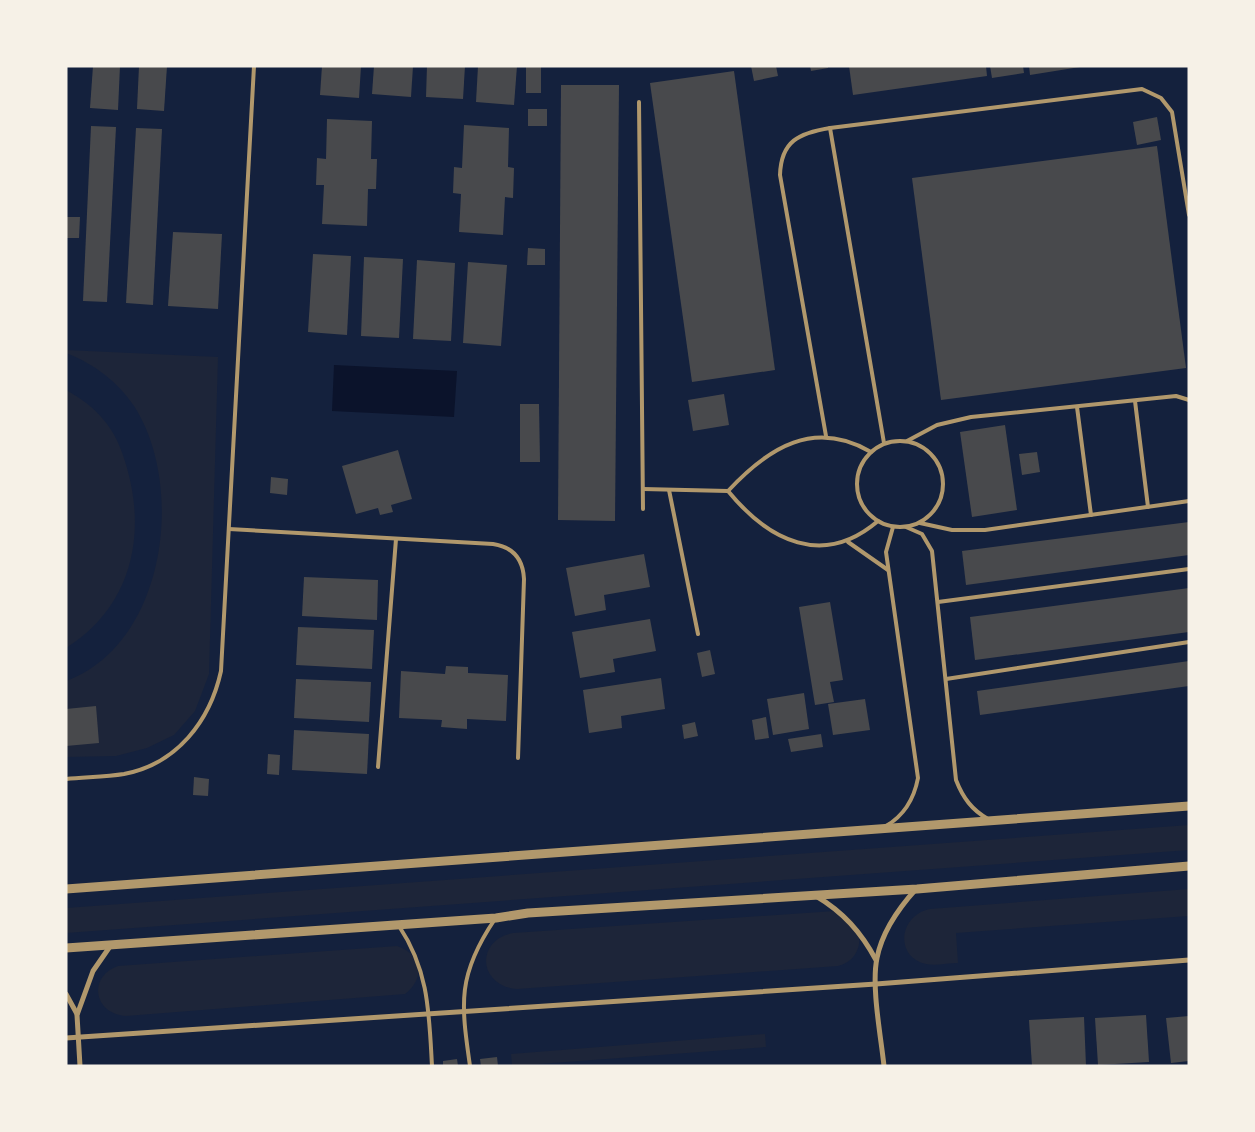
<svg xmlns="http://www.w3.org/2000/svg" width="1255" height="1132" font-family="Literata,serif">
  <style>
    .green { fill: #1d2539 }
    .water { fill: #0b132b }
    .building { fill: #48494c }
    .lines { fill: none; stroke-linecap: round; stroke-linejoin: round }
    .service { stroke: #b1986c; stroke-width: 4 }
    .minor { stroke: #b1986c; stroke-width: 5 }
    .tertiary { stroke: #b1986c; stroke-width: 9 }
  </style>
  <rect width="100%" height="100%" fill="#14213d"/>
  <!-- green -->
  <g class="green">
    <path d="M 66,350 L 218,357 L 209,674 L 195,711 L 174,735 L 147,748 L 116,756 L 66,757 L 66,681 C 166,645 186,486 134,406 C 118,382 93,363 66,353 Z"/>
    <path d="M 66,390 C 80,398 92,406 102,418 C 115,432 122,450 127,468 C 147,538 130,608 66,648 Z"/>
    <polygon points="1189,825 1189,850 66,933 66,908"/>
    <path d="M 1189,889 L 1189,916 L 956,933 L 958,963 C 948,963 936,966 926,964 C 894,957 899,915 930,909 Z"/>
    <path d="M 835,911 C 866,916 868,959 838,966 L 517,989 C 478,986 475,940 513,933 Z"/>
    <path d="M 397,946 C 422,954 426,978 405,994 L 126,1016 C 94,1014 87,977 118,966 Z"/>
    <polygon points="765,1034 766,1047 512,1066 511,1054"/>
  </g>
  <!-- water -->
  <polygon class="water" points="334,365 457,371 454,417 332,411"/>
  <!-- building -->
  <g class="building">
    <polygon points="93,66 120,66 118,110 90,108"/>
    <polygon points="139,66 167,66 164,111 137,109"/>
    <polygon points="322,66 361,66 359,98 320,95"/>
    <polygon points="374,66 413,66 411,97 372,94"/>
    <polygon points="427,66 465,66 463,99 426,97"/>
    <polygon points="478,66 517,66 514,105 476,102"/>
    <rect x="526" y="66" width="15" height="27"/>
    <polygon points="751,66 776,66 778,76 754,81"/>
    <polygon points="810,66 828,66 828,68 811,71"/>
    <polygon points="849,66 986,66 987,76 853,95"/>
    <polygon points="990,66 1023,66 1024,73 992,78"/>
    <polygon points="1029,66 1080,66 1080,67 1030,75"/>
    <polygon points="734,71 775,370 692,382 650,83"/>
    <polygon points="561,85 619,85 615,521 558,520"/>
    <rect x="528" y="109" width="19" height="17"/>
    <polygon points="1157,117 1161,140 1137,145 1133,122"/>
    <polygon points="327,119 372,121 371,159 377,159 376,189 368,189 367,226 322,224 324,185 316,185 317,158 326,159"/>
    <polygon points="464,125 509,128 508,167 514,168 513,198 505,197 503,235 459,232 461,194 453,193 454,167 462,168"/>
    <polygon points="91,126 116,127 107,302 83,301"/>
    <polygon points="136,128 162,129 153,305 126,303"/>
    <polygon points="1157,146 1186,368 941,400 912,178"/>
    <polygon points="66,217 80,217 79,238 66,238"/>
    <polygon points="173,232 222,234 218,309 168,306"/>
    <polygon points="528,248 545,249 545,265 527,265"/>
    <polygon points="313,254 351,256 347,335 308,332"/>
    <polygon points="364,257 403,259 399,338 361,336"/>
    <polygon points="417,260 455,263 451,341 413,339"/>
    <polygon points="468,262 507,265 501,346 463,343"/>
    <polygon points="724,394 729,425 693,431 688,400"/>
    <polygon points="520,404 539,404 540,462 520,462"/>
    <polygon points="1005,425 1017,510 972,517 960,432"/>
    <polygon points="398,450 412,499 391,505 393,512 380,515 378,508 356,514 342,466"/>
    <polygon points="1037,452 1040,472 1022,475 1019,454"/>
    <polygon points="271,477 288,479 287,495 270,493"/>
    <polygon points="1189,522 1189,555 966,585 962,551"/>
    <polygon points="644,554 650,587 604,595 606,610 575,616 566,568"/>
    <polygon points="304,577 378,580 377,620 302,616"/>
    <polygon points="1189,588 1189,632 975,660 970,617"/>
    <polygon points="830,602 843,680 830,682 834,702 815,705 799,607"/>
    <polygon points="650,619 656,651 613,659 615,672 580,678 572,632"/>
    <polygon points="298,627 374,630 372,669 296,665"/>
    <polygon points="710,650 715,674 702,677 697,653"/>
    <polygon points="1189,661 1189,686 980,715 977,691"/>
    <polygon points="446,666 468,667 468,673 508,675 506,721 467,719 467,729 441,727 442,720 399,718 401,671 445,674"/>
    <polygon points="661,678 665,709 621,716 622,728 589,733 583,690"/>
    <polygon points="296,679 371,682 369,722 294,718"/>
    <polygon points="804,693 809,729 773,735 767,699"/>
    <polygon points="865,699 870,730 833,735 828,704"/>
    <polygon points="96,706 99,743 66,746 66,709"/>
    <polygon points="766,717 769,738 755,740 752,720"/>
    <polygon points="695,722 698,736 684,739 682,725"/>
    <polygon points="294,730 369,734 367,774 292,770"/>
    <polygon points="821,734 823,747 791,752 788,739"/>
    <polygon points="268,754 280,755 279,775 267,774"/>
    <polygon points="194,777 209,779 208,796 193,795"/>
    <polygon points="1146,1015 1149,1062 1098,1065 1095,1018"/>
    <polygon points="1189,1016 1189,1061 1171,1063 1166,1018"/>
    <polygon points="1084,1017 1086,1066 1032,1066 1029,1020"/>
    <polygon points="497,1057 498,1066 481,1066 480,1059"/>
    <polygon points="457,1059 458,1066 443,1066 443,1061"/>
  </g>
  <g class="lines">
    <!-- service -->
    <g class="service">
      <polyline points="639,102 643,509"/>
      <polyline points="830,128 884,443"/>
      <polyline points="1135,401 1148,507"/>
      <polyline points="1077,407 1091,515"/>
      <path d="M 826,436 L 780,175 C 781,141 799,133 830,128 L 1142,89 L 1161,98 L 1172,112 L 1189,215"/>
      <circle cx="900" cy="484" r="43"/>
      <polyline points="907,441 937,425 971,417 1176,396 1189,400"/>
      <path d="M 643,489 L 728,491 C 769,541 823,568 878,521"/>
      <polyline points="669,490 698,634"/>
      <path d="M 728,491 C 769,447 814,419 871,452"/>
      <polyline points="920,523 952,530 985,530 1189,501"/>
      <path d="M 906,527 L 922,534 L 932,551 L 956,780 C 963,798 972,810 988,819"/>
      <path d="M 229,529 L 493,544 C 513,547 523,559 524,579 L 518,758"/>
      <polyline points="848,542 888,570"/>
      <polyline points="938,602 1189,569"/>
      <polyline points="946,679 1189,642"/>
      <polyline points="378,767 396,539"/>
      <path d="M 66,779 C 85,777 105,777 124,774 C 177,764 210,721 221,671 L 254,66"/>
      <path d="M 886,826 C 905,815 914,799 918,778 L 886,552 L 893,527"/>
      <path d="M 399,926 C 429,971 429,1013 432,1066"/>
      <path d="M 470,1066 C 461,1003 457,975 495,919"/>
    </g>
    <!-- minor -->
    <g class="minor">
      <path d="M 816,896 C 843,912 861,932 876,960"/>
      <polyline points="66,994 77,1014"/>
      <polyline points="66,1038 876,984 1189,960"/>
      <polyline points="80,1066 77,1015 93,971 111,945"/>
      <path d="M 884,1066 C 881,1037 871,986 877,958 C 882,932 898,909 916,889"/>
    </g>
    <!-- tertiary -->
    <g class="tertiary">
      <polyline points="66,889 1189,806"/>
      <polyline points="66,948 496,918 528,913 917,889 1189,866"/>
    </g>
  </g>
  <!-- border -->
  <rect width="1255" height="1132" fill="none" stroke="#f6f1e7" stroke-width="135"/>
</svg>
